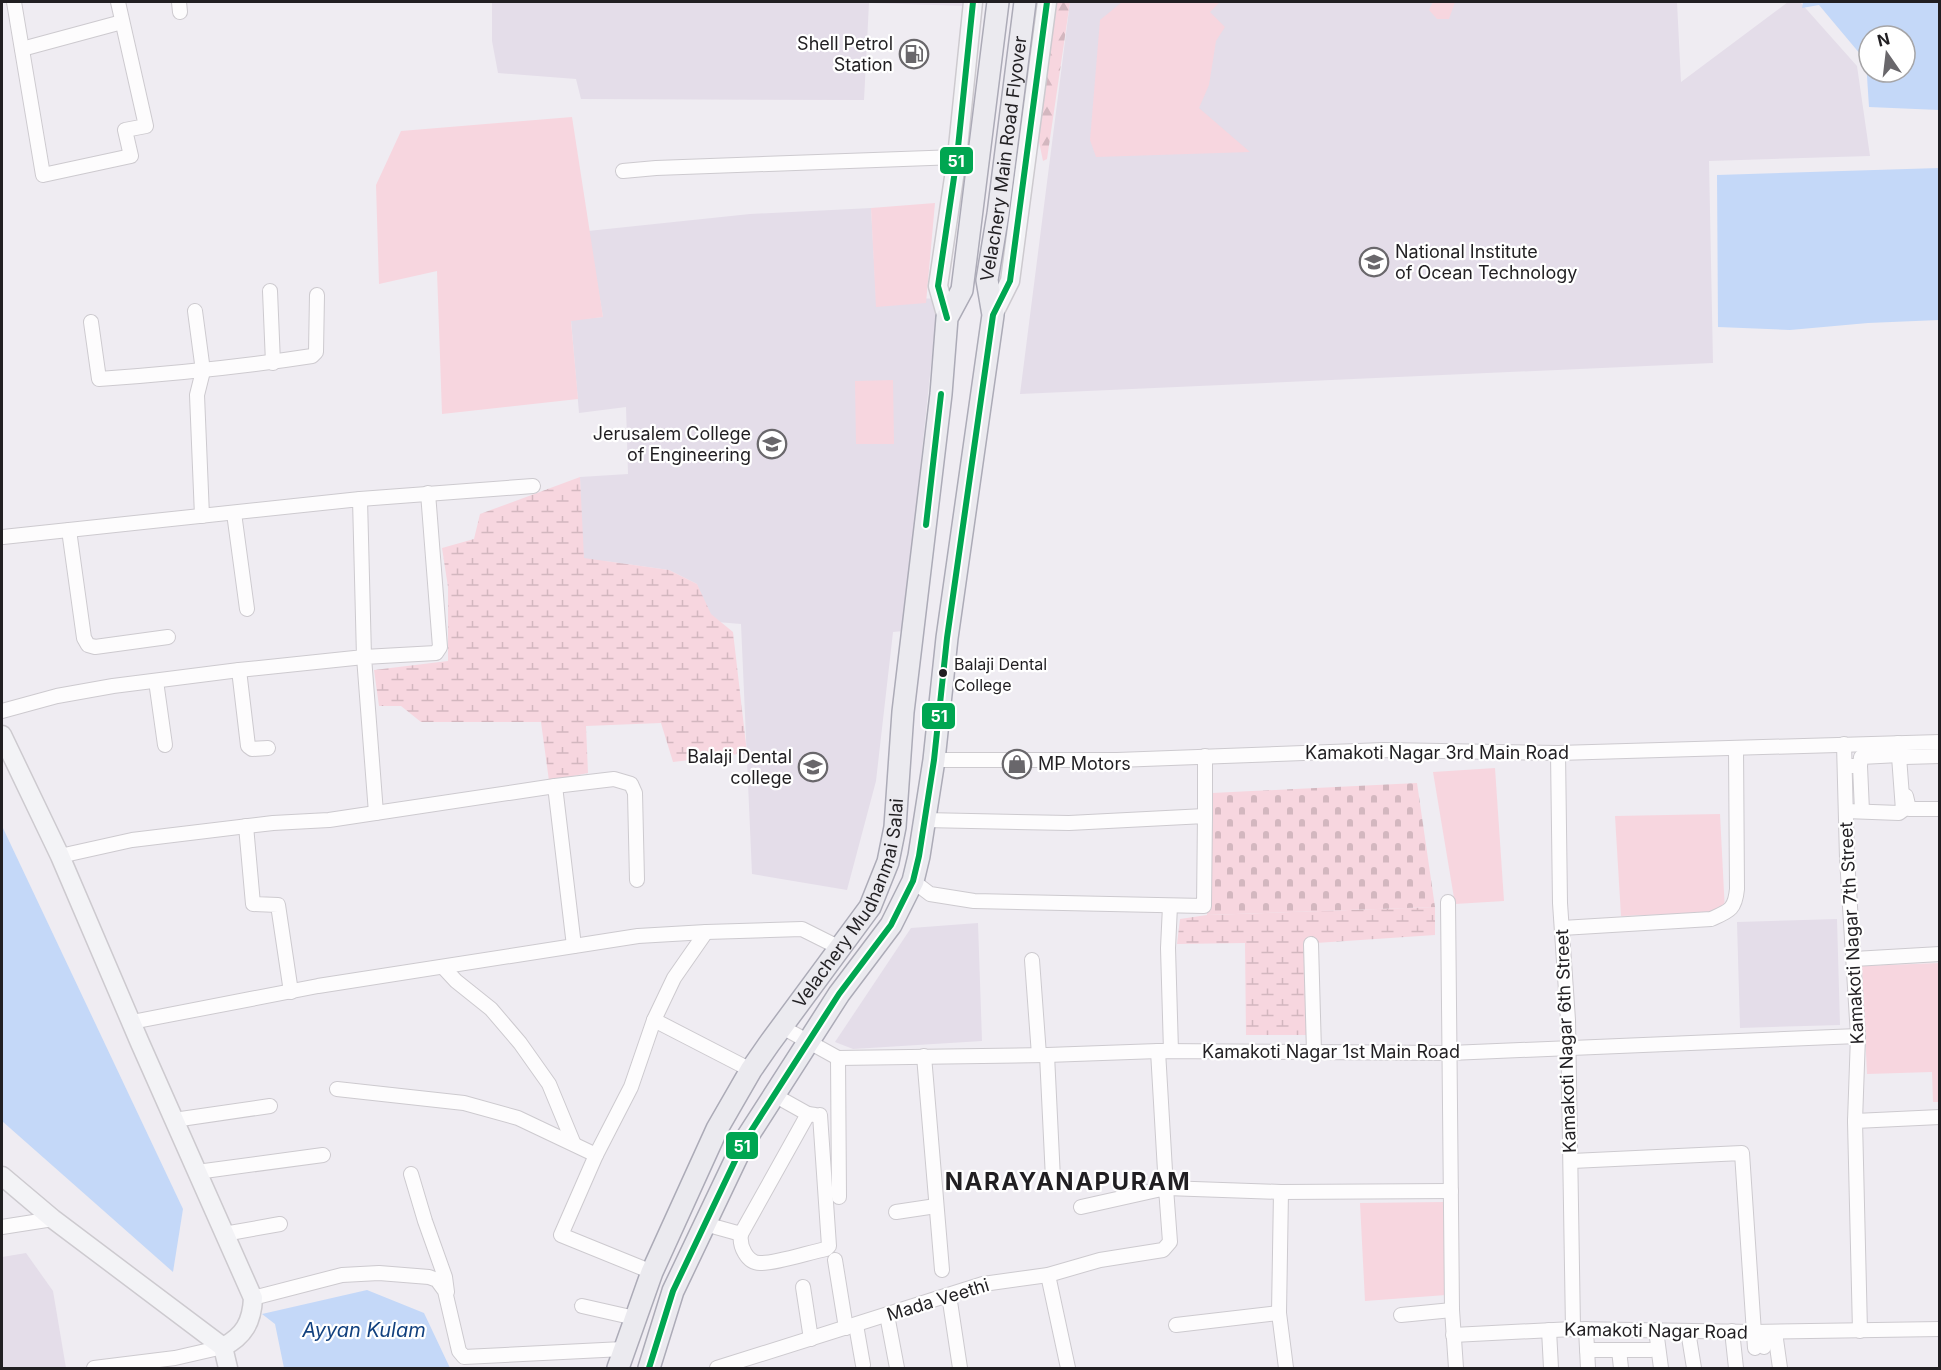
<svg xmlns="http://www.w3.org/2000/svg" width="1941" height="1370" font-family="Inter,sans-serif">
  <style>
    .built { fill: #e4dde9 }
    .green { fill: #f7d6df }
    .forest { fill: url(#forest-firs) }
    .wetland { fill: url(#wetland-marsh) }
    .cemetery { fill: url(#cemetery-stones) }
    .water { fill: #c4d8f8; fill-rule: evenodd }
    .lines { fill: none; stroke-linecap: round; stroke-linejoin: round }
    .street-casing { stroke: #cdcacf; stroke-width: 16 }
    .secondary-casing { stroke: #cdcacf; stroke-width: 21 }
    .primary-casing { stroke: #acabb7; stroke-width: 24 }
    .street { stroke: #fdfcfd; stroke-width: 14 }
    .secondary { stroke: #f3f3f6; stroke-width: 18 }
    .primary { stroke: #ebeaef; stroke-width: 21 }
    .bus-1-casing { stroke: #fff; stroke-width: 10 }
    .bus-1 { stroke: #00a651; stroke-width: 6 }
    .bus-dot { fill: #211f22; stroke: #fff; stroke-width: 2 }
    .labels { text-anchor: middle; stroke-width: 4.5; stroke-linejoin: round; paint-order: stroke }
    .bus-label { font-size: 16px; fill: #211f22; stroke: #fff; text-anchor: start }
    .poi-label { font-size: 18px; fill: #211f22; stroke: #fff; text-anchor: end }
    .street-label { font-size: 18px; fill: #211f22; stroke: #fff }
    .water-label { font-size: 20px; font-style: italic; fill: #12417f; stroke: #fff }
    .district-label { font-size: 24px; font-weight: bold; letter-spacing: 1.5px; fill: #211f22; stroke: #fff }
    .line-badge { stroke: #fff; stroke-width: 2 }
    .badge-label { font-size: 16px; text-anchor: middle; font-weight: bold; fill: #fff }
  </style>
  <defs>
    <pattern id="forest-firs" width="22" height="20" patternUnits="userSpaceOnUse" patternTransform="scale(1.5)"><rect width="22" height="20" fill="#f7d6df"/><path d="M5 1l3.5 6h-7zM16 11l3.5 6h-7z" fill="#d3b7bf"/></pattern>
    <pattern id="wetland-marsh" width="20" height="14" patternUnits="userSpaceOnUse" patternTransform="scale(1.5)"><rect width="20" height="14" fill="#f7d6df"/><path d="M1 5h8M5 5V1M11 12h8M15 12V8" fill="none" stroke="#d3b7bf"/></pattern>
    <pattern id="cemetery-stones" width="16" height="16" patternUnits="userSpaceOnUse" patternTransform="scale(1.5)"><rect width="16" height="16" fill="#f7d6df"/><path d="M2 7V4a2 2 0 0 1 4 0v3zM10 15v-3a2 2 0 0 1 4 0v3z" fill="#d3b7bf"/></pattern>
  </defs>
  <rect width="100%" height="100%" fill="#efecf2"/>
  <!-- built -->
  <g class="built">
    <polygon points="492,2 968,2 967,6 869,3 864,100 581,99 576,79 498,73 492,41"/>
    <polygon points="1070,2 1677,2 1681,82 1788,2 1800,2 1857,66 1870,156 1709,161 1713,363 1020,394"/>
    <polygon points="871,208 876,296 938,299 903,631 893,632 876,781 847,890 752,874 741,624 705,621 697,584 669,570 605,561 587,562 583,558 580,477 628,474 626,407 579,413 571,320 603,317 588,231 750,214"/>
    <polygon points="1837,919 1840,1025 1740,1028 1737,922"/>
    <polygon points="978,923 982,1041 853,1049 835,1042 911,928"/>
    <polygon points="26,1253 53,1291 66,1368 2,1368 2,1257"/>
  </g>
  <!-- green -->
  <g class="green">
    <polygon points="1122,2 1220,2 1210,12 1225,27 1216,41 1209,85 1199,108 1250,152 1096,157 1090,140 1100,20"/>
    <polygon points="1433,2 1455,2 1449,19 1437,19 1429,10"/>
    <polygon points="572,117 603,317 571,321 578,399 442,414 437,271 379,284 376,185 401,131"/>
    <polygon points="935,203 926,303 876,307 871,208"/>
    <polygon points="893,380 894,444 856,444 855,381"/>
    <polygon points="1495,768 1504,901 1455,904 1433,772"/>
    <polygon points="1720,814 1725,912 1621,916 1615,816"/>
    <polygon points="1939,963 1940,1102 1933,1102 1932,1072 1867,1074 1862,966"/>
    <polygon points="1444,1202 1446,1295 1365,1301 1360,1203"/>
  </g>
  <!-- forest -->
  <polygon class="forest" points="1056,2 1070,2 1047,159 1043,161 1037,132"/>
  <!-- wetland -->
  <g class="wetland">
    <polygon points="580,477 584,558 669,570 697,584 711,614 733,632 747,753 673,762 661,723 586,726 588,773 549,781 541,722 421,722 401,706 379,706 374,670 448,661 448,587 442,548 474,539 480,514"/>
    <polygon points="1435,907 1435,935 1316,943 1316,1035 1246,1035 1245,943 1177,944 1180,919 1207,915"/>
  </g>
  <!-- cemetery -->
  <polygon class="cemetery" points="1417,783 1435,907 1207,915 1212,793"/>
  <!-- water -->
  <g class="water">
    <path d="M 1803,2 L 1939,2 L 1939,110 L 1869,107 L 1866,61 L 1819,5 L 1802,8 ZM 1869,36 L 1905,36 L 1905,72 L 1869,72 Z"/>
    <polygon points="1939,168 1939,320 1868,323 1790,330 1718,327 1717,175"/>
    <polygon points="2,826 183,1209 173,1272 2,1121"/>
    <polygon points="367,1290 424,1313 450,1368 284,1368 275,1324 262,1314"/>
  </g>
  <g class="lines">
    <!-- street casing -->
    <g class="street-casing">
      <g id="street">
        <polyline points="14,2 43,175 131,156 125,130 146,126 118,2"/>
        <polyline points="179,2 180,12"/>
        <polyline points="22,49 122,22"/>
        <polyline points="623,171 656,168 957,157"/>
        <polyline points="270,291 273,363"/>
        <polyline points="195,311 203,371 197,395 202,516"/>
        <path d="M 91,322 L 99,379 C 171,374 241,367 312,356 L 316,352 L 317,295"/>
        <polyline points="360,499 533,486"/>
        <polyline points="234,513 247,609"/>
        <polyline points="69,530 84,638 88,645 95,647 168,637"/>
        <polyline points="239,670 248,746 252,749 268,748"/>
        <polyline points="156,681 165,745"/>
        <polyline points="2,711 57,696 113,686 239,670 364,657 360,499 3,537"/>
        <polyline points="1844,744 1847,858 1858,1036 1855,1121"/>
        <polyline points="1558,753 1560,903 1568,1020 1573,1329"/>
        <polyline points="1905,757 1940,756"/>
        <polyline points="934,760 1117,760 1384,750 1558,753 1940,742"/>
        <polyline points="1845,766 1860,766 1861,757 1899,755"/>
        <polyline points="1860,766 1862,811"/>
        <polyline points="555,786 614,779 631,784 635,793 637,880"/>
        <polyline points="1906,796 1909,809 1940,809"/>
        <polyline points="1846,811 1899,813 1903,810 1898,743"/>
        <polyline points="376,813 364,657 436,653 440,647 428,493"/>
        <polyline points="1205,816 1205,756"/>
        <polyline points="246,826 253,904 278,905 291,992"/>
        <polyline points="60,856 132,840 273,823 329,820 555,786 574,946"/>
        <polyline points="913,881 930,894 974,901 1204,906 1205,816 1069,823 924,820"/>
        <polyline points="1448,902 1452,1310 1456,1368"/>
        <polyline points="1170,906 1168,948 1171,1051"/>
        <path d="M 1562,928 L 1711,919 C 1729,911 1735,910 1737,889 L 1736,748"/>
        <polyline points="706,932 674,978 654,1020 751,1070"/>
        <polyline points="1311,944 1314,1052"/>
        <polyline points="1854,959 1940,954"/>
        <polyline points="1032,960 1039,1055"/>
        <polyline points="443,967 456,981 491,1009 520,1043 549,1084 573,1142"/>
        <polyline points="132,1022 318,986 638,936 706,932 802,929 838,947"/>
        <polyline points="782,1027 838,1058 1047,1055 1158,1051 1450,1053 1858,1036"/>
        <polyline points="1158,1051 1166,1188 1281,1192 1279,1313 1286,1368"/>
        <polyline points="1047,1055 1053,1179"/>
        <polyline points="924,1056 942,1270"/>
        <polyline points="838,1058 839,1197"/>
        <polyline points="337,1089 464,1103 518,1118 596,1155"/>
        <polyline points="774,1095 808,1114 815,1115"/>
        <polyline points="174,1120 270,1106"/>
        <polyline points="1572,1161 1742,1153 1755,1348"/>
        <polyline points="197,1172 323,1155"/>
        <polyline points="411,1174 425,1221 445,1277 447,1292"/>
        <polyline points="1281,1192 1451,1191"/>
        <polyline points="896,1212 936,1206"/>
        <polyline points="705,1224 741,1234 808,1114"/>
        <polyline points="2,1227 53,1219"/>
        <polyline points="224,1234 280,1224"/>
        <path d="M 741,1234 C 739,1246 747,1263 760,1263 C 775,1264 810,1252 826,1249 L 829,1246 L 820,1115"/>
        <polyline points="835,1260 846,1328"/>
        <polyline points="652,1272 561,1235 596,1155 631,1087 654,1020"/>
        <polyline points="1048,1275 1068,1368"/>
        <polyline points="803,1287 811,1339"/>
        <polyline points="949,1295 960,1368"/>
        <polyline points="253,1298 342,1275 379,1273 429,1277 437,1280 445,1291 459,1351 464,1357 623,1349"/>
        <polyline points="582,1306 635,1318"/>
        <polyline points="887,1315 897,1368"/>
        <polyline points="1401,1315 1452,1310"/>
        <polyline points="856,1325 863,1365"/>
        <polyline points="1176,1325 1279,1313"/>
        <polyline points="1586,1329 1588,1368"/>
        <polyline points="1549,1330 1551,1368"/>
        <polyline points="1656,1330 1661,1368"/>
        <polyline points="1688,1331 1694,1368"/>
        <polyline points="1732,1331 1736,1368"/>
        <polyline points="1860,1331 1855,1121 1940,1117"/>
        <polyline points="1763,1332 1764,1347"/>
        <polyline points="1775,1332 1780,1368"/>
        <polyline points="1453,1335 1573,1329 1754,1332 1940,1329"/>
        <polyline points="1587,1350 1651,1350"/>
        <polyline points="1619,1350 1621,1368"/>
        <polyline points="94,1368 175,1358 223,1347"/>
        <polyline points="717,1368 983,1284 1048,1275 1100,1260 1163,1250 1170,1242 1166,1188 1081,1207"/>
      </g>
    </g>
    <!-- secondary casing -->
    <g class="secondary-casing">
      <g id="secondary">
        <polyline points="993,315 1010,281 1047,2"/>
        <polyline points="947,318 938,286 957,157 973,2"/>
        <path d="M 2,735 L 60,856 L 140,1043 L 253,1298 C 252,1322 244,1336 223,1347"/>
        <polyline points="2,1176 53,1219 223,1347 228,1368"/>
      </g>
    </g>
    <!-- primary casing -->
    <g class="primary-casing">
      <g id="primary">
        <path id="s1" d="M 618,1368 L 652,1272 L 717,1129 L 751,1070 L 769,1044 L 870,907 L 888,862 L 895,827 L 903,712 L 941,394 L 947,318 L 962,290 L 998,2"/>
        <path id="s2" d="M 649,1368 L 673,1291 L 744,1142 L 839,994 L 891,925 L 913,881 L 919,856 L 934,760 L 947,638 L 993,315 L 987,280 L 998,214 L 1025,2"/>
      </g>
    </g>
    <!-- street -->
    <use href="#street" class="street"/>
    <!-- secondary -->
    <use href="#secondary" class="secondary"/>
    <!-- primary -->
    <use href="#primary" class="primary"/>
    <!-- bus-1 casing -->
    <g class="bus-1-casing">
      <g id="bus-1">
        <polyline points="947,318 938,286 957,157 973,2"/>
        <polyline points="926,525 941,394"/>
        <polyline points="649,1368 673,1291 744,1142 839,994 891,925 913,881 919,856 934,760 947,638 993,315 1010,281 1047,2"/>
      </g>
    </g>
    <!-- bus-1 -->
    <use href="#bus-1" class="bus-1"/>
  </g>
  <!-- icons -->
  <defs>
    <g id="fuel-ring" transform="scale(1.5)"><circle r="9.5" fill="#fff" stroke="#69676b" stroke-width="1.5"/><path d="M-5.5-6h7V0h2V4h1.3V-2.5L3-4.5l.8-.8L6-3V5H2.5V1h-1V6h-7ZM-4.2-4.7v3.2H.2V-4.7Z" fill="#69676b"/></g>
    <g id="university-ring" transform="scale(1.5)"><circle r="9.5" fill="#fff" stroke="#69676b" stroke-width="1.5"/><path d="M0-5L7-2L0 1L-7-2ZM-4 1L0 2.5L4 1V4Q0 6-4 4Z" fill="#69676b"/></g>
    <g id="shop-ring" transform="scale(1.5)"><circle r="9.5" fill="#fff" stroke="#69676b" stroke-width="1.5"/><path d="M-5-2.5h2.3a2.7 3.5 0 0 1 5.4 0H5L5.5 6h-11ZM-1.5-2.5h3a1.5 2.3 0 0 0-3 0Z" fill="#69676b"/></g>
  </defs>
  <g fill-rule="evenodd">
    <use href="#fuel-ring" x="914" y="54"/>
    <use href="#university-ring" x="1374" y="262"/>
    <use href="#university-ring" x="772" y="444"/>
    <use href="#shop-ring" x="1017" y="764"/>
    <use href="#university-ring" x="813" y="767"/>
  </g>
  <!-- markers -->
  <circle class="bus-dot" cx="943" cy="673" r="5"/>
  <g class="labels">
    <!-- bus labels -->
    <g class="bus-label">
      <text x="954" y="670">Balaji Dental<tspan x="954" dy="21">College</tspan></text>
    </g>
    <!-- poi labels -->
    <g class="poi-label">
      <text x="893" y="50">Shell Petrol<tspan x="893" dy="21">Station</tspan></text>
      <text x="1395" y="258" text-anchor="start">National Institute<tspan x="1395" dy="21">of Ocean Technology</tspan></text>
      <text x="751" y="440">Jerusalem College<tspan x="751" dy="21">of Engineering</tspan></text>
      <text x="792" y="763">Balaji Dental<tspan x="792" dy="21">college</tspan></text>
      <text x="1038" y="770" text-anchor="start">MP Motors</text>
    </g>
    <!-- street labels -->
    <g class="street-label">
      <text dy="6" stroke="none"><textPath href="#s2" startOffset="1287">Velachery Main Road Flyover</textPath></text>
      <text x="1437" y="759">Kamakoti Nagar 3rd Main Road</text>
      <text dy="6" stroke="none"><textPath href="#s1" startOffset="524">Velachery Mudhanmai Salai</textPath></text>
      <text transform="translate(1852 933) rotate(-93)" y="6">Kamakoti Nagar 7th Street</text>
      <text transform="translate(1566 1041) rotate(-92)" y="6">Kamakoti Nagar 6th Street</text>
      <text x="1331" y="1058">Kamakoti Nagar 1st Main Road</text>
      <text transform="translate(938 1300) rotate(-17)" y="6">Mada Veethi</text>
      <text transform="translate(1656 1331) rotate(1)" y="6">Kamakoti Nagar Road</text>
    </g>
    <!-- water labels -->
    <g class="water-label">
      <text x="364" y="1337">Ayyan Kulam</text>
    </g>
    <!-- district labels -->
    <g class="district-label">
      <text x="1068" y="1190">NARAYANAPURAM</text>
    </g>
  </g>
  <g class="line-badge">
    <rect x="939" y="146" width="35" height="29" rx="6" fill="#00a651"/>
    <rect x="921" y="702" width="35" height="28" rx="6" fill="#00a651"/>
    <rect x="725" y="1131" width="34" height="29" rx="6" fill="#00a651"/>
  </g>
  <g class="badge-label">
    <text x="956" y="167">51</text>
    <text x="939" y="722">51</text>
    <text x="742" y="1152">51</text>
  </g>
  <!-- border -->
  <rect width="1941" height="1370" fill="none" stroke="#211f22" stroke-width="6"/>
  <!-- north arrow -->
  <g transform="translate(1887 54) rotate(346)"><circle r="28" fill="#ffffff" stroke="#a6a5a7" stroke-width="1.5"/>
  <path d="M0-4.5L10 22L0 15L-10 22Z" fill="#69676b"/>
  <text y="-9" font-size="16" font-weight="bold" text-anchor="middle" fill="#211f22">N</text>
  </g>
</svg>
